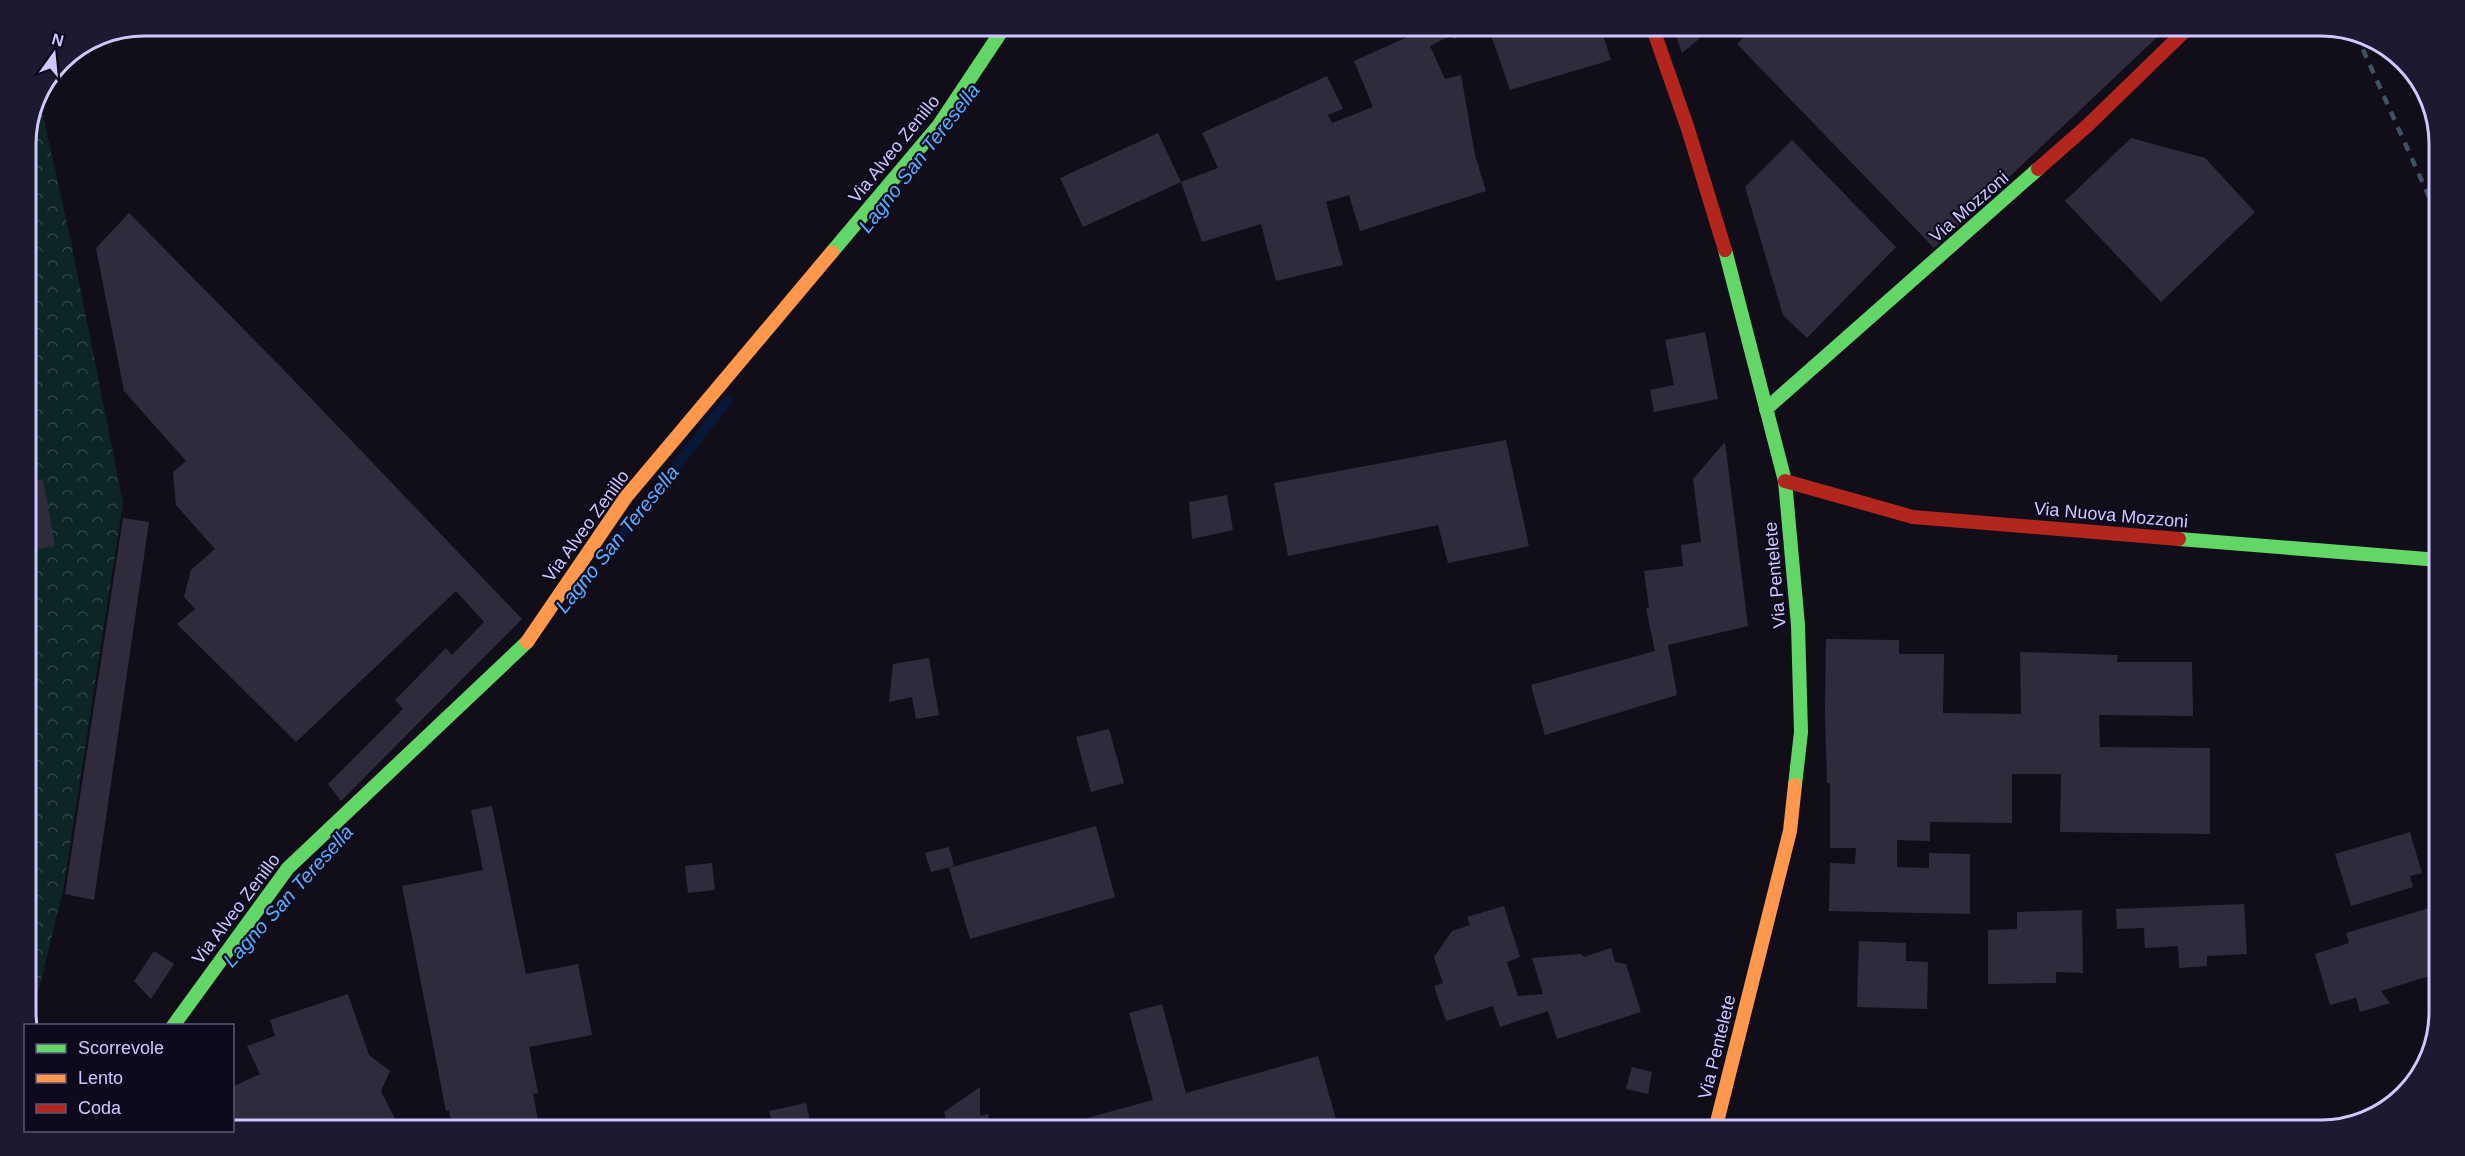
<svg xmlns="http://www.w3.org/2000/svg" width="2465" height="1156" font-family="Helvetica,sans-serif">
  <style>
    .park { fill: url(#park-crowns) }
    .lines { fill: none; stroke-linecap: round; stroke-linejoin: round }
    .stream { stroke: #071839; stroke-width: 10 }
    .building { fill: #2f2b3d }
    .fast { stroke: #63d668; stroke-width: 14 }
    .slow { stroke: #ff974d; stroke-width: 14 }
    .jam { stroke: #b3261e; stroke-width: 14 }
    .rail { stroke: #3d5265; stroke-width: 4.5; stroke-dasharray: 9 8; stroke-linecap: butt }
    .labels { text-anchor: middle; stroke-width: 4.5; stroke-linejoin: round; paint-order: stroke }
    .street-label { font-size: 18px; fill: #cfc8ff; stroke: #0e0a1e }
    .water-label { font-size: 20px; font-style: italic; fill: #56afff; stroke: #0e0a1e }
    .rim { fill: none; stroke: #cfc8ff; stroke-width: 3 }
  </style>
  <defs>
    <pattern id="park-crowns" width="20" height="18" patternUnits="userSpaceOnUse" patternTransform="scale(1.5)"><rect width="20" height="18" fill="#0e2526"/><path d="M2 6a3 3 0 1 1 6 0M12 15a3 3 0 1 1 6 0" fill="none" stroke="#304347"/></pattern>
  </defs>
  <rect width="100%" height="100%" fill="#110e1a"/>
  <!-- park -->
  <polygon class="park" points="38,93 70,237 123,503 63,891 30,1025 28,1025 26,1020 26,137 35,99"/>
  <g class="lines">
    <!-- stream -->
    <polyline class="stream" points="604,557 728,400"/>
  </g>
  <!-- building -->
  <g class="building">
    <polygon points="1432,26 1485,26 1454,39 1452,35 1430,46 1445,79 1461,75 1475,155 1486,191 1360,231 1349,195 1326,202 1343,265 1276,281 1261,224 1202,242 1181,182 1218,168 1202,133 1327,76 1343,109 1328,115 1332,123 1373,107 1354,61"/>
    <polygon points="1488,26 1600,26 1611,60 1510,90"/>
    <polygon points="1673,26 1693,26 1699,39 1682,53"/>
    <polygon points="1755,26 2169,26 1934,248 1737,44"/>
    <polygon points="1158,133 1181,182 1083,227 1060,178"/>
    <polygon points="2131,138 2205,158 2255,212 2161,302 2065,201"/>
    <polygon points="1792,140 1896,247 1807,338 1783,315 1745,187"/>
    <polygon points="129,213 281,367 522,619 341,801 328,784 403,709 395,700 446,648 452,655 484,622 456,591 296,742 177,624 195,609 184,597 191,570 215,549 176,505 173,472 186,461 124,391 96,248"/>
    <polygon points="1705,332 1718,399 1654,412 1650,390 1674,385 1665,340"/>
    <polygon points="1506,440 1529,546 1448,563 1438,525 1288,556 1274,483"/>
    <polygon points="1725,442 1748,626 1668,645 1677,695 1545,735 1531,685 1655,651 1646,608 1649,608 1644,571 1683,566 1681,545 1701,542 1693,479"/>
    <polygon points="43,479 55,546 26,551 26,482"/>
    <polygon points="1227,495 1233,530 1192,539 1189,502"/>
    <polygon points="123,518 149,522 94,900 65,894"/>
    <polygon points="26,623 36,623 36,643 29,643 29,690 26,690"/>
    <polygon points="1826,639 1899,640 1899,654 1944,654 1943,713 2021,714 2020,652 2118,655 2117,662 2192,662 2193,716 2099,715 2100,747 2210,748 2210,834 2060,832 2061,774 2012,774 2012,823 1930,822 1930,841 1897,840 1897,867 1929,868 1929,853 1970,854 1970,914 1829,911 1830,863 1855,864 1856,848 1830,848 1830,783 1827,783 1825,713"/>
    <polygon points="929,658 939,715 916,719 912,697 889,702 893,664"/>
    <polygon points="1109,729 1124,783 1091,792 1076,737"/>
    <polygon points="492,806 526,974 578,964 592,1035 529,1047 538,1093 533,1094 539,1125 509,1130 452,1130 449,1110 446,1111 402,886 483,870 471,810"/>
    <polygon points="1096,826 1115,897 970,939 949,868"/>
    <polygon points="2410,832 2422,873 2410,876 2413,887 2351,906 2335,854"/>
    <polygon points="949,847 954,866 931,872 925,853"/>
    <polygon points="712,863 715,890 688,893 685,866"/>
    <polygon points="2244,904 2247,954 2207,956 2207,966 2179,968 2178,946 2145,948 2144,928 2117,929 2116,909"/>
    <polygon points="2439,905 2439,973 2381,991 2390,1003 2360,1012 2356,998 2330,1005 2315,954 2349,943 2346,933"/>
    <polygon points="1504,906 1520,957 1507,962 1518,996 1543,994 1532,958 1581,954 1584,957 1611,948 1615,962 1626,964 1641,1012 1557,1039 1548,1011 1500,1027 1493,1006 1446,1021 1434,986 1443,983 1434,957 1452,931 1470,925 1467,917"/>
    <polygon points="2082,910 2083,973 2056,972 2056,983 1988,984 1988,930 2017,929 2017,912"/>
    <polygon points="1859,941 1906,943 1906,961 1928,962 1927,1009 1857,1007"/>
    <polygon points="154,951 174,964 151,999 134,981"/>
    <polygon points="348,994 369,1055 390,1071 381,1091 399,1127 390,1130 232,1130 232,1087 260,1074 247,1046 275,1036 270,1020"/>
    <polygon points="1162,1004 1186,1093 1318,1056 1339,1130 1090,1130 1087,1118 1153,1100 1129,1013"/>
    <polygon points="1632,1067 1652,1072 1648,1094 1626,1089"/>
    <polygon points="980,1087 980,1116 988,1114 992,1130 949,1130 944,1112"/>
    <polygon points="806,1103 811,1127 798,1130 774,1130 769,1111"/>
    <polygon points="1567,1124 1591,1130 1565,1130"/>
  </g>
  <g class="lines">
    <!-- fast -->
    <g class="fast">
      <polyline points="1725,250 1785,481 1798,625 1801,732 1795,785"/>
      <polyline points="832,252 939,125 1005,26"/>
      <polyline points="1766,409 2038,169"/>
      <polyline points="2179,539 2439,560"/>
      <polyline points="173,1026 288,868 527,642"/>
    </g>
    <!-- slow -->
    <g class="slow">
      <polyline points="527,642 626,497 832,252"/>
      <polyline points="1715,1130 1790,831 1795,785"/>
    </g>
    <!-- jam -->
    <g class="jam">
      <polyline points="1652,26 1688,129 1725,250"/>
      <polyline points="2038,169 2087,126 2190,26"/>
      <polyline points="1785,481 1913,517 2179,539"/>
    </g>
    <!-- rail -->
    <polyline class="rail" points="2356,34 2439,219"/>
  </g>
  <g class="labels">
    <!-- street labels -->
    <g class="street-label">
      <text transform="translate(894 149) rotate(-51)" y="6">Via Alveo Zenillo</text>
      <text transform="translate(1969 207) rotate(-41)" y="6">Via Mozzoni</text>
      <text transform="translate(2111 515) rotate(5)" y="6">Via Nuova Mozzoni</text>
      <text transform="translate(586 526) rotate(-54)" y="6">Via Alveo Zenillo</text>
      <text transform="translate(1775 575) rotate(-95)" y="6">Via Pentelete</text>
      <text transform="translate(236 909) rotate(-53)" y="6">Via Alveo Zenillo</text>
      <text transform="translate(1717 1047) rotate(-76)" y="6">Via Pentelete</text>
    </g>
    <!-- water labels -->
    <g class="water-label">
      <text transform="translate(919 158) rotate(-52)" y="7">Lagno San Teresella</text>
      <text transform="translate(617 539) rotate(-51)" y="7">Lagno San Teresella</text>
      <text transform="translate(288 896) rotate(-48)" y="7">Lagno San Teresella</text>
    </g>
  </g>
  <!-- crop -->
  <path d="M0 0H2465V1156H0ZM144 36H2321A108 108 0 0 1 2429 144V1012A108 108 0 0 1 2321 1120H144A108 108 0 0 1 36 1012V144A108 108 0 0 1 144 36Z" fill="#1d1930" fill-rule="evenodd"/>
  <path class="rim" d="M144 36H2321A108 108 0 0 1 2429 144V1012A108 108 0 0 1 2321 1120H144A108 108 0 0 1 36 1012V144A108 108 0 0 1 144 36Z"/>
  <!-- legend -->
  <rect x="24" y="1024" width="210" height="108" fill="#0e0a1e" stroke="#5b5678" stroke-width="1.5"/>
  <rect x="36" y="1044" width="30" height="9" fill="#63d668" stroke="#5b5678" stroke-width="1.5"/>
  <text x="78" y="1054" font-size="18" fill="#cfc8ff">Scorrevole</text>
  <rect x="36" y="1074" width="30" height="9" fill="#ff974d" stroke="#5b5678" stroke-width="1.5"/>
  <text x="78" y="1084" font-size="18" fill="#cfc8ff">Lento</text>
  <rect x="36" y="1104" width="30" height="9" fill="#b3261e" stroke="#5b5678" stroke-width="1.5"/>
  <text x="78" y="1114" font-size="18" fill="#cfc8ff">Coda</text>
  <!-- north arrow -->
  <g transform="translate(54 54) rotate(15)" stroke="#0e0a1e" stroke-width="4.5" paint-order="stroke">
  <path d="M0-4.5L10 22L0 15L-10 22Z" fill="#cfc8ff"/>
  <text y="-9" font-size="16" font-weight="bold" text-anchor="middle" fill="#cfc8ff">N</text>
  </g>
</svg>
